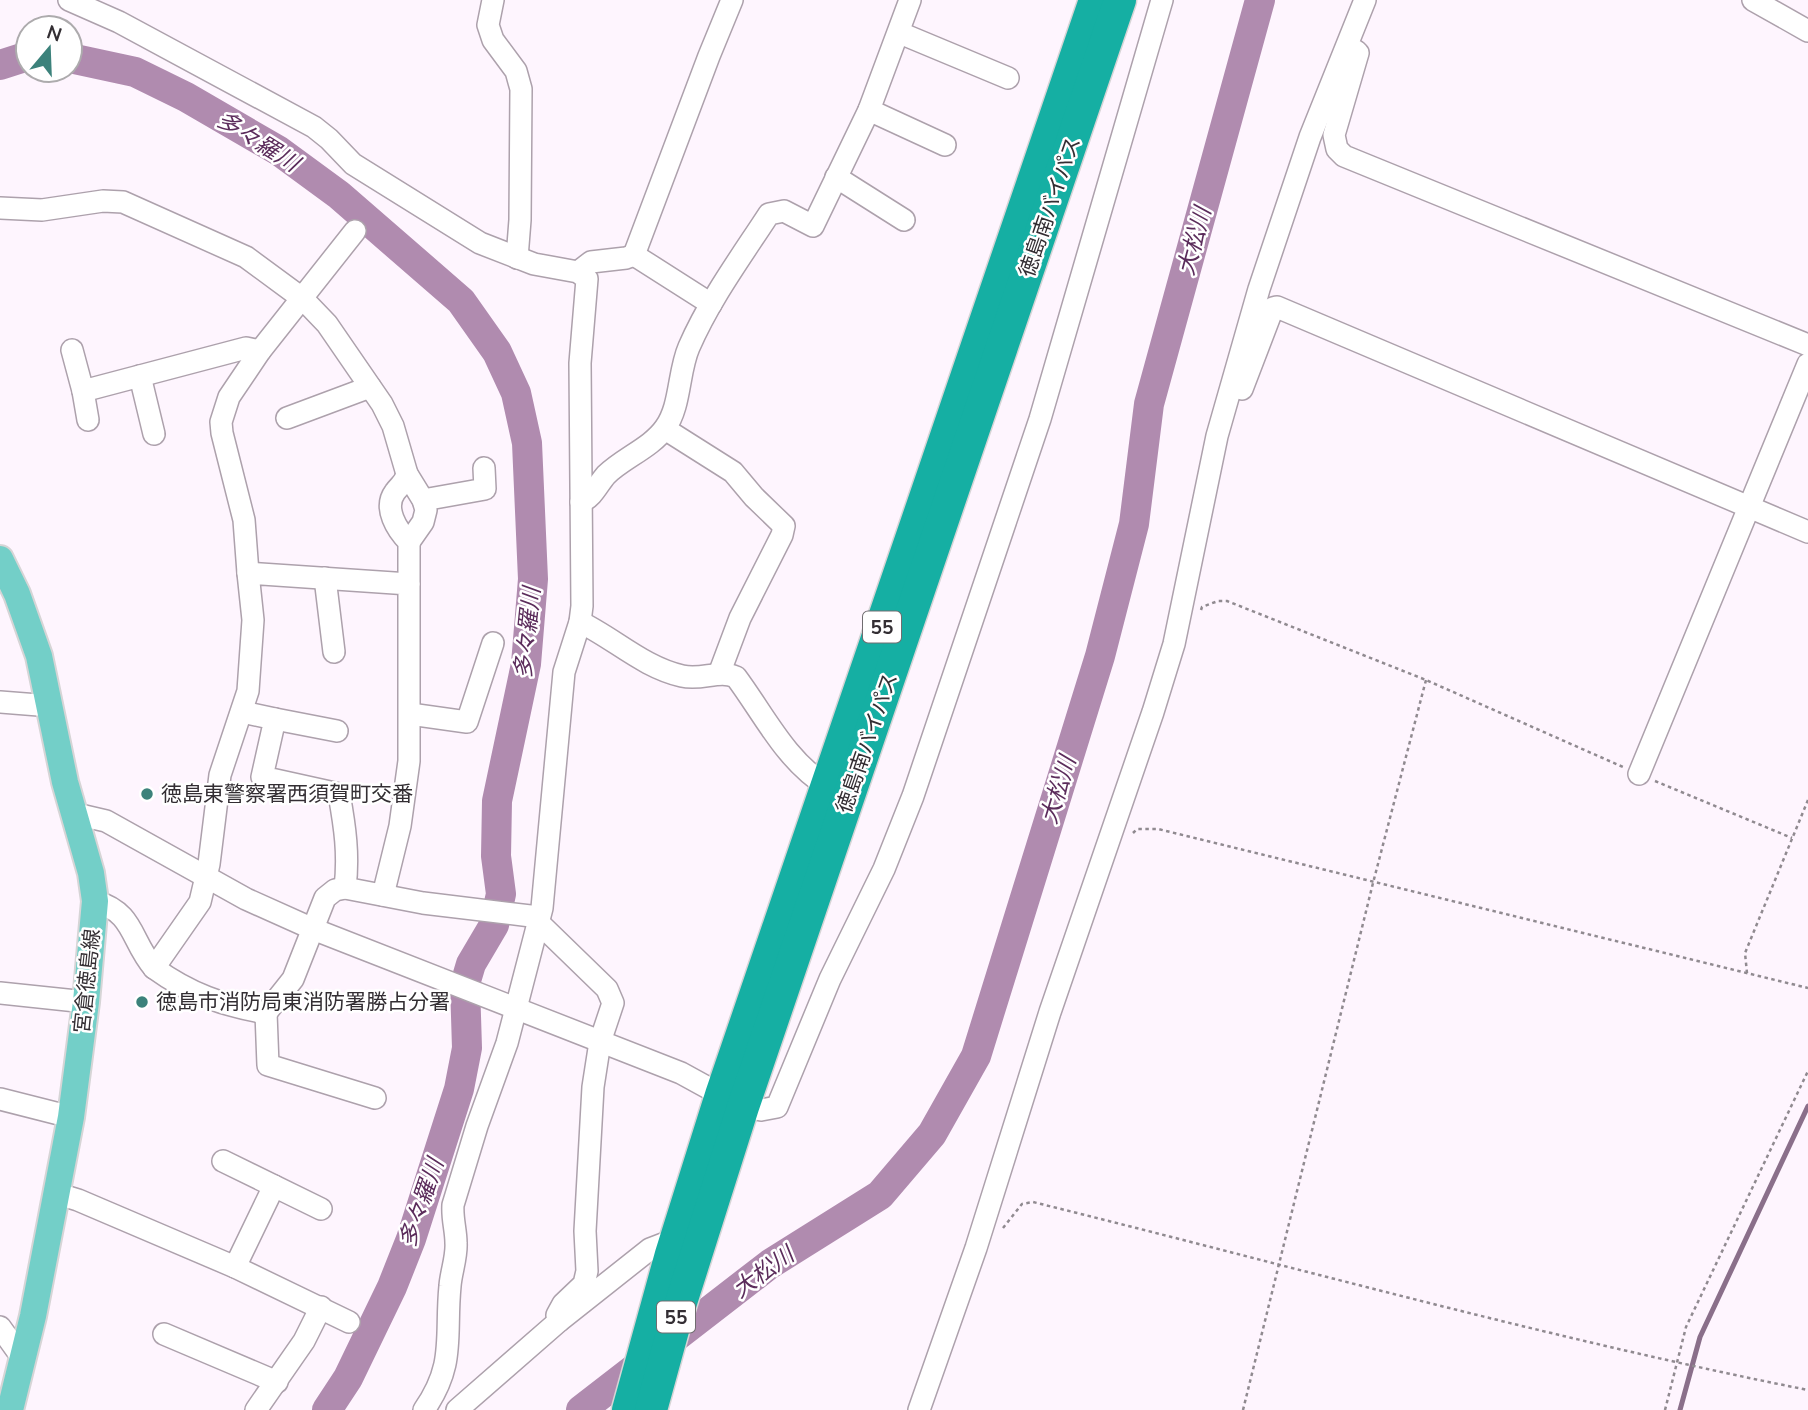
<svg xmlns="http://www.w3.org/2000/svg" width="1808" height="1410" font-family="'Nunito Sans','Noto Sans JP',sans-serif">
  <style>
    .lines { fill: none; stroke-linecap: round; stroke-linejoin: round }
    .stream { stroke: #8a6f8a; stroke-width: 5 }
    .river { stroke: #b08baf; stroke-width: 30 }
    .minor-casing { stroke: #ada1ac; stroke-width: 24 }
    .major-casing { stroke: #d6d5d6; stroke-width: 30 }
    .highway-casing { stroke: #d6d5d6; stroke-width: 35 }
    .path { stroke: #908a90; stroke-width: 2.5; stroke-dasharray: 3.5 3.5; stroke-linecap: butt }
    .minor { stroke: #fff; stroke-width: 21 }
    .major { stroke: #73cfc8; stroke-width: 26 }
    .highway { stroke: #15afa3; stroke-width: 32 }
    .poi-dot { fill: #3c827b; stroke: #fff; stroke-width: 2.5 }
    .labels { text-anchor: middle; stroke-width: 5; stroke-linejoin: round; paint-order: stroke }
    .shield { fill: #fff; stroke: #706d70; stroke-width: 2 }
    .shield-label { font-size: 19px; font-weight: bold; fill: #332e33 }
    .street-label { font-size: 21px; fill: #332e33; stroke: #fff }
    .poi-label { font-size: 21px; fill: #332e33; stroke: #fff; text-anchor: start }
    .water-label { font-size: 23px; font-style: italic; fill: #5b2c5b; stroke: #fff }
  </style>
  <rect width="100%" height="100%" fill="#fef5fe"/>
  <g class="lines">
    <!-- stream -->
    <polyline class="stream" points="1680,1410 1700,1337 1808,1106"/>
    <!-- river -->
    <g class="river">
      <polyline points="70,58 135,72 186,97 279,151 339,195 461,301 497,352 516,393 527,443 533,579 526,664 497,801 496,856 501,894 494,925 471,964 465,984 467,1048 459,1089 411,1239 392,1287 348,1378 327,1410"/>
      <polyline points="0,65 28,56"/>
      <polyline points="581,1410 770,1264 880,1195 932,1134 976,1056 1100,656 1134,524 1149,404 1260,0"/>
    </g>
    <!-- minor casing -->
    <g class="minor-casing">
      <g id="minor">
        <path d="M 69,0 L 119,22 L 314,127 L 329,139 L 353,164 L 480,243 L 534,264 L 578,272 L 587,279 L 580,363 L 582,606 L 580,622 L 564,672 L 542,908 L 507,1043 L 477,1126 L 453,1205 C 452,1219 456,1230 456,1243 C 457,1257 451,1272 450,1286 C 445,1337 456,1364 424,1410"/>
        <polyline points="493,0 488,25 493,40 516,71 521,89 520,220 517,258"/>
        <polyline points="1753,0 1808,31"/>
        <polyline points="900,33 1008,78"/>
        <polyline points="1356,51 1358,53 1334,135 1337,149 1344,156 1808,345"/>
        <polyline points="869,110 945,145"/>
        <polyline points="836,177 904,220"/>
        <polyline points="0,208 42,210 103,201 123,202 246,257 303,299 327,324 382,404 393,426 407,474 423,500 426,510 423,522 409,542"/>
        <polyline points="634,255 711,304"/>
        <polyline points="578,272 591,262 626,258 634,255 709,56 732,0"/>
        <polyline points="72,350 83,391 246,348 260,351"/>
        <polyline points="140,376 154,434"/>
        <polyline points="1242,389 1273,308 1277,307 1808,532"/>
        <polyline points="83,391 88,420"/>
        <polyline points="287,418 370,387"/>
        <polyline points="665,429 733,472 754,497 784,526 782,535 740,618 719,674"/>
        <path d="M 407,474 C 405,483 400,485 395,492 C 383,508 397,530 409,542 L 409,584"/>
        <polyline points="423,500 485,489 484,468"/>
        <path d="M 581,502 C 593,497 598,484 606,475 C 623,458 651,448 665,428 C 681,406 678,372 689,347 C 710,299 741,257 769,214 L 784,211 L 813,226 L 869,110 L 910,0"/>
        <polyline points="248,573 244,520 222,433 221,422 229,397 260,351 355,231"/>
        <polyline points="325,578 334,652"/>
        <path d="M 580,622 C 615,639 643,667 682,676 C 702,681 719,669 736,677 C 765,716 785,760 828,787"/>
        <polyline points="0,702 51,706"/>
        <path d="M 242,712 L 275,719 L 262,777 L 339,794 C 345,827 349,855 345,888"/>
        <polyline points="410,714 467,722 493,643"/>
        <polyline points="275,719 337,731"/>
        <polyline points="1639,774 1808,364"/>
        <polyline points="76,814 106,821 246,899 313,929 681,1073 743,1107 761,1110 777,1107 830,979 884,869 913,796 1040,419 1162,0"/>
        <path d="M 95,901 C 135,913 130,940 154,968 L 200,902 L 209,864 L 220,775 L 248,691 L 253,620 L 248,573 L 409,584 L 409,761 L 400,826 L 383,895"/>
        <polyline points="539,923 607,989 613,1003 600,1042 593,1087 585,1231 587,1271 584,1284 563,1304 557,1315 559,1321"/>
        <path d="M 154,968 C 190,994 222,1005 266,1013 L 293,979 L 325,898 L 335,890 L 345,888 L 423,903 L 539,917"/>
        <polyline points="0,993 86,1002"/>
        <polyline points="266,1013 268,1065 375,1098"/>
        <polyline points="0,1099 71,1117"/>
        <polyline points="223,1161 321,1209"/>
        <polyline points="55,1193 78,1200 235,1267 349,1322"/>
        <polyline points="235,1267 274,1186"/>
        <polyline points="0,1327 23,1359"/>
        <polyline points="164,1334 277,1382"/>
        <polyline points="256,1410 304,1341 321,1307"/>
        <polyline points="457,1410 559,1321 650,1249 676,1239"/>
        <polyline points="919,1410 976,1248 1050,1012 1153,712 1174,644 1217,436 1259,289 1310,137 1365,0"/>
      </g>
    </g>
    <!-- major casing -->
    <g class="major-casing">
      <polyline id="major" points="0,559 17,594 39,656 65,782 91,873 95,901 86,1002 71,1117 33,1316 10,1410"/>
    </g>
    <!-- highway casing -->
    <g class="highway-casing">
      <g id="highway">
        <polyline points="628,1410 671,1254 721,1095 1095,0"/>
        <polyline points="651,1410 678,1312 743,1107 1120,0"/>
      </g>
    </g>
    <!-- path -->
    <g class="path">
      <polyline points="1201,610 1202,607 1218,601 1227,601 1426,680 1623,767"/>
      <polyline points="1655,781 1792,838"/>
      <polyline points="1133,833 1137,829 1158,829 1808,988"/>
      <polyline points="1747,973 1745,953 1808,800"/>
      <path d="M 1003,1228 L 1022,1204 L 1033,1202 C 1291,1266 1547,1338 1808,1390"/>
      <polyline points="1243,1410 1373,883 1426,680"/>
      <polyline points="1665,1410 1686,1327 1808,1071"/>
    </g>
    <!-- minor -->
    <use href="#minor" class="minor"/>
    <!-- major -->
    <use href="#major" class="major"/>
    <!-- highway -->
    <use href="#highway" class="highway"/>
  </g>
  <!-- markers -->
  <g class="poi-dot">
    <circle cx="147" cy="794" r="7"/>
    <circle cx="142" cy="1002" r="7"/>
  </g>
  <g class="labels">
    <!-- shield labels -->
    <g class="shield">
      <rect x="863" y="611.5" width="38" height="31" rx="5"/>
      <rect x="657" y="1301.5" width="38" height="31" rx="5"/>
    </g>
    <g class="shield-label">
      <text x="882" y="634">55</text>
      <text x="676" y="1324">55</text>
    </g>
    <!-- street labels -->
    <g class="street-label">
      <text transform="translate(1050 207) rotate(-71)" y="7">徳島南バイパス</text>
      <text transform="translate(867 743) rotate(-71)" y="7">徳島南バイパス</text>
      <text transform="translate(87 981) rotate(-84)" y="7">宮倉徳島線</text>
    </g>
    <!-- poi labels -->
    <g class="poi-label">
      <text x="161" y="801">徳島東警察署西須賀町交番</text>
      <text x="156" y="1009">徳島市消防局東消防署勝占分署</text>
    </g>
    <!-- water labels -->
    <g class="water-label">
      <text transform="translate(258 141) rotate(32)" y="8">多々羅川</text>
      <text transform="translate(1194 241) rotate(-75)" y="8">大松川</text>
      <text transform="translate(527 633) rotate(-84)" y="8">多々羅川</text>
      <text transform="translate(1058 790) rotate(-73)" y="8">大松川</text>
      <text transform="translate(421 1203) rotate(-71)" y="8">多々羅川</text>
      <text transform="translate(763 1272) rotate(-36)" y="8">大松川</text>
    </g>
  </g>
  <!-- north arrow -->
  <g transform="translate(49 49) rotate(19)"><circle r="33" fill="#ffffff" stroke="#adabad" stroke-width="2"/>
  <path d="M0-5L12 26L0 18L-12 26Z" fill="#3c827b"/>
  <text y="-10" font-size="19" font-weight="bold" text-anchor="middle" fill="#332e33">N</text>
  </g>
</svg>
